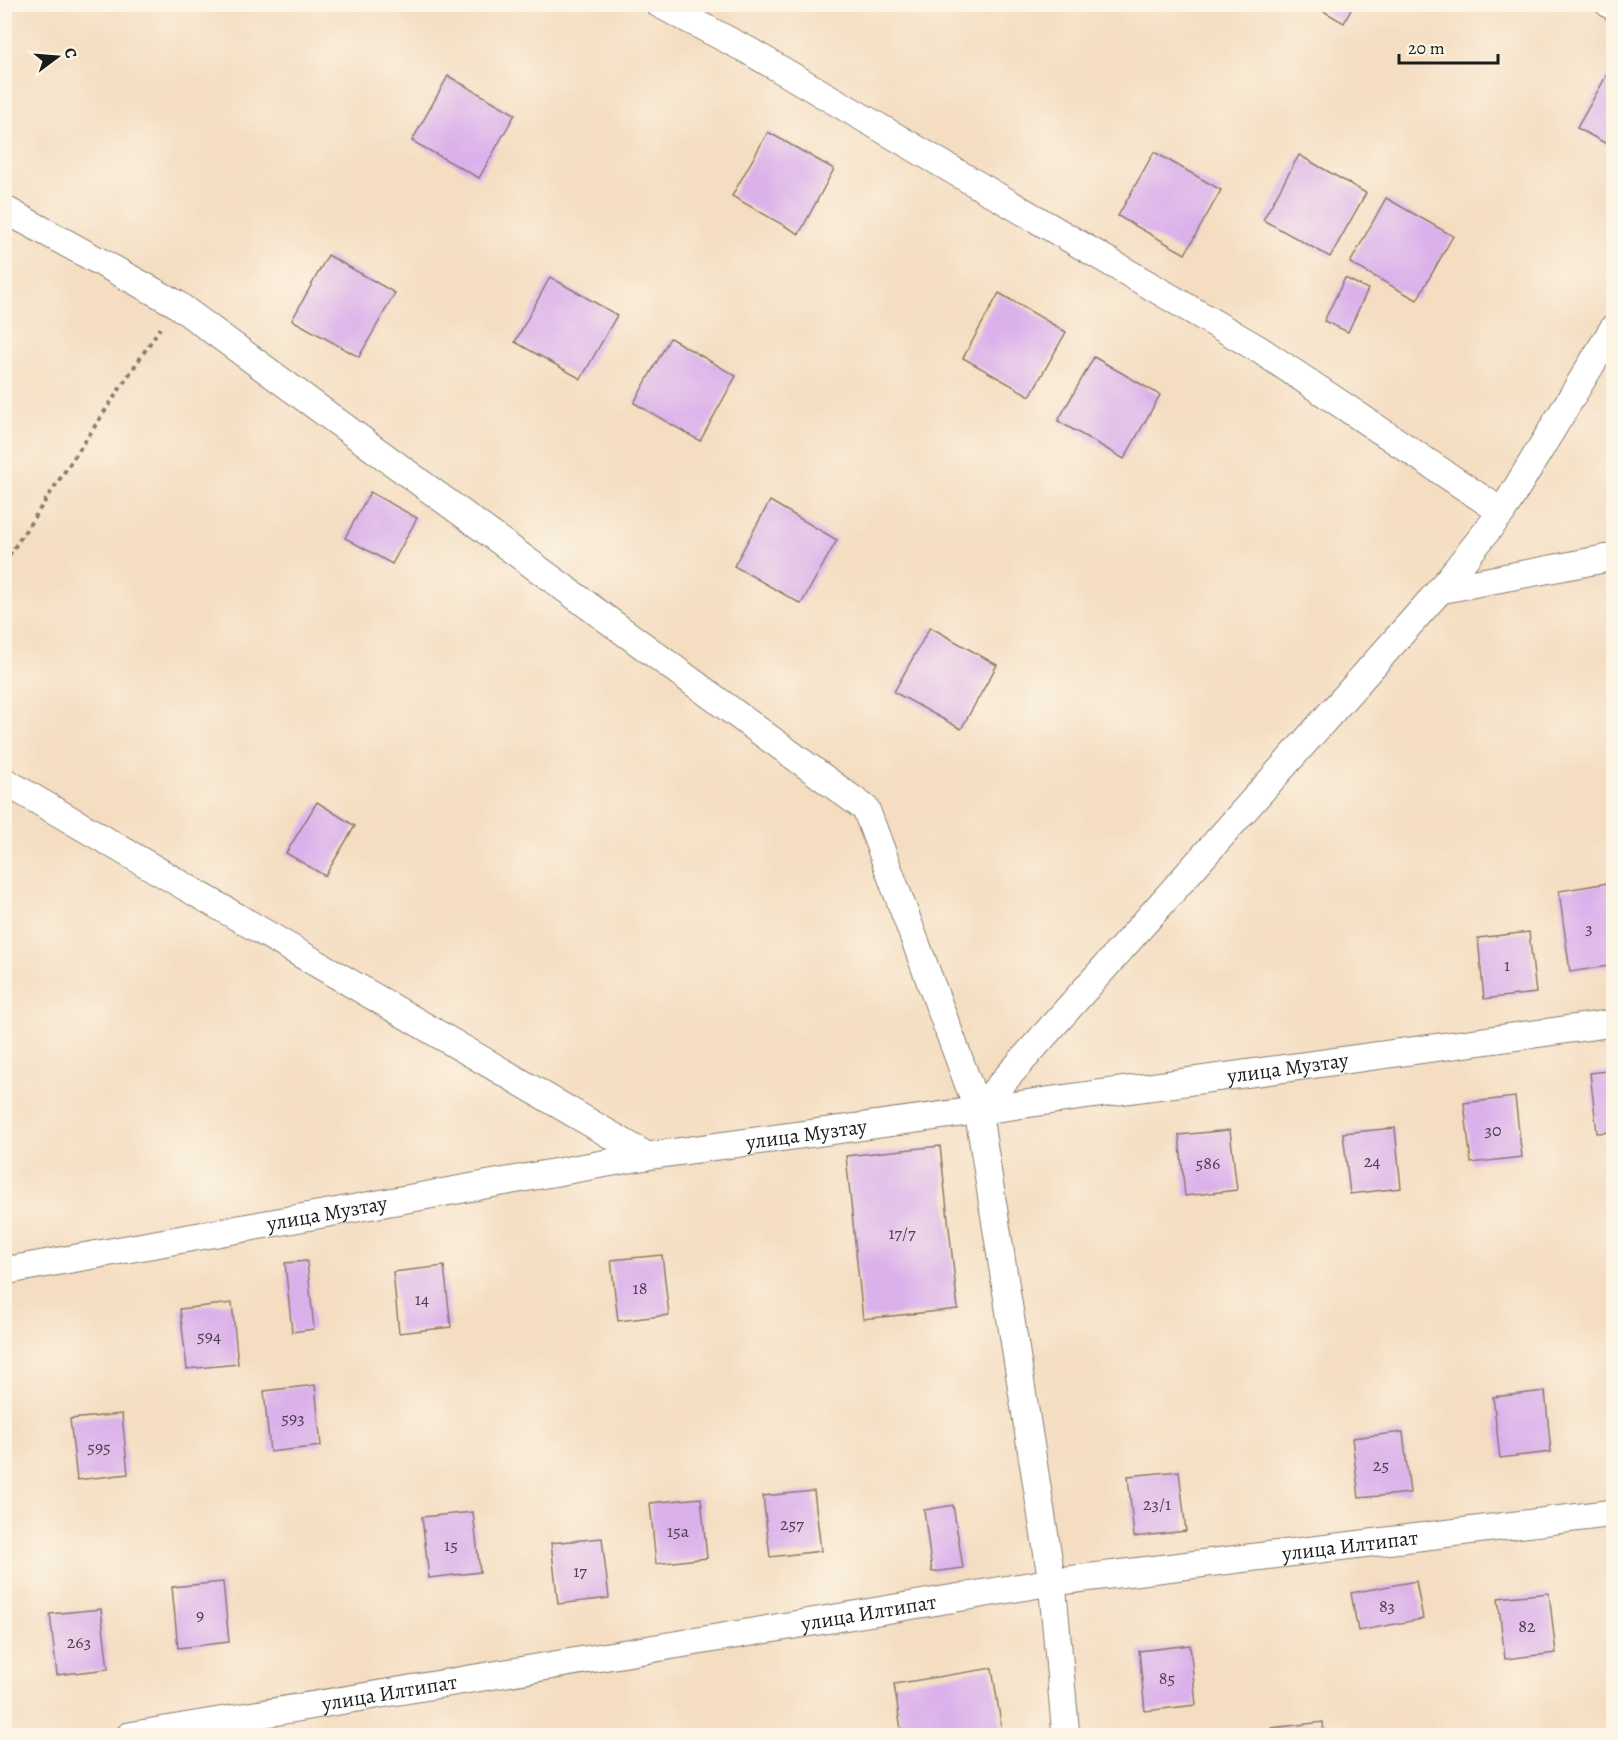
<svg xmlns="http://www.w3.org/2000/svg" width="1618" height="1740" font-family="Alegreya,serif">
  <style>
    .building { fill: #dbb1eb }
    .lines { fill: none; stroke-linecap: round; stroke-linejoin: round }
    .street-casing { stroke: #887c6e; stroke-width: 29 }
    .path { stroke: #887c6e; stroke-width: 4; stroke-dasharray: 4.5 4.5; stroke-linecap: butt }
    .street { stroke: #fff; stroke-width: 27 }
    .labels { text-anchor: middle; stroke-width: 5; stroke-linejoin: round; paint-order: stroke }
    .number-label { font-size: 18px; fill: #4c4150 }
    .street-label { font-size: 21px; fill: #1c1c1c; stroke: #fcf5e5 }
  </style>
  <rect width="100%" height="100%" fill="#fcf5e5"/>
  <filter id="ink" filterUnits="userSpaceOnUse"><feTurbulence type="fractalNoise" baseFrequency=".0167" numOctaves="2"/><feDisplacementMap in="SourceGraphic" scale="12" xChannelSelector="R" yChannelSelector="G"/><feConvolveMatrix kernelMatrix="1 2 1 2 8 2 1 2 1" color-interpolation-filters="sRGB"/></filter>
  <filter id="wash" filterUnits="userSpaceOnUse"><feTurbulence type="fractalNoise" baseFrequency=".008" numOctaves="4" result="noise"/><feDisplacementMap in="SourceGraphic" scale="24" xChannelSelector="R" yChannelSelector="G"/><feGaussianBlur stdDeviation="1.35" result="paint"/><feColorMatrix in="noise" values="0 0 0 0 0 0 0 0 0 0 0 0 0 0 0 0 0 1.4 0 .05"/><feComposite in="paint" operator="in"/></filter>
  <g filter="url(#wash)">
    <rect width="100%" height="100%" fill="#f4ddc1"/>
    <g id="blocks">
      <!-- building -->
      <g class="building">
        <polygon points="1311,4 1354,4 1344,23"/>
        <polygon points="1614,62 1614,148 1577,128"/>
        <polygon points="448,76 515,114 479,178 412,141"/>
        <polygon points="768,132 834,169 799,234 732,196"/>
        <polygon points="1154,152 1221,190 1185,254 1118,216"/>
        <polygon points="1299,155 1366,193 1330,257 1263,220"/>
        <polygon points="1386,198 1453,236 1417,300 1350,263"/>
        <polygon points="328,255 395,293 359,357 292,320"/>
        <polygon points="550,277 617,315 581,379 515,342"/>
        <polygon points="1345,278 1368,289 1348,332 1324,321"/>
        <polygon points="999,293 1066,332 1030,396 963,358"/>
        <polygon points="670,338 736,376 700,441 634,403"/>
        <polygon points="1094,357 1160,395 1124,459 1058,421"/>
        <polygon points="370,492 417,518 392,564 345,538"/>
        <polygon points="770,501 837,540 801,604 734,566"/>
        <polygon points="930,627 997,665 961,729 894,692"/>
        <polygon points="317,802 355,826 325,876 286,853"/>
        <polygon points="1614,882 1614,965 1570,972 1559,891"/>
        <polygon points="1529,932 1536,993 1484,999 1478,938"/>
        <polygon points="1614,1070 1614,1132 1597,1133 1590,1073"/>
        <polygon points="1515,1097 1522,1157 1471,1163 1464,1103"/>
        <polygon points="1395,1128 1401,1188 1350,1194 1343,1133"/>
        <polygon points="1230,1130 1237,1190 1185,1196 1179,1135"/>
        <polygon points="940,1146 958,1309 863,1319 846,1156"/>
        <polygon points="662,1255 669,1315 618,1321 611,1260"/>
        <polygon points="307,1261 314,1329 292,1332 285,1263"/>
        <polygon points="444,1266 451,1327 399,1333 393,1272"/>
        <polygon points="232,1303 238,1364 187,1369 180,1309"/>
        <polygon points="315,1385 321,1446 270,1452 264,1391"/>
        <polygon points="1545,1391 1551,1452 1500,1458 1493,1397"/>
        <polygon points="122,1414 128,1474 77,1480 70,1419"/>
        <polygon points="1403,1432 1410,1493 1359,1498 1352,1438"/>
        <polygon points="1179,1471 1186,1531 1134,1537 1128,1476"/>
        <polygon points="814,1491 821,1551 770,1557 763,1496"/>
        <polygon points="701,1498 707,1558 656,1564 650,1503"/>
        <polygon points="953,1505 963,1568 932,1572 924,1510"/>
        <polygon points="473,1512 480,1572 429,1578 422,1517"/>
        <polygon points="602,1538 609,1598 558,1604 551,1543"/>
        <polygon points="1416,1581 1423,1619 1358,1631 1351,1593"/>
        <polygon points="223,1582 229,1642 178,1648 172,1587"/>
        <polygon points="1549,1593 1556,1653 1505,1659 1498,1598"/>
        <polygon points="101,1609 108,1669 57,1675 50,1614"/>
        <polygon points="1190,1645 1196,1705 1145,1711 1139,1651"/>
        <polygon points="992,1668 1003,1736 902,1736 894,1684"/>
        <polygon points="1323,1722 1324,1736 1272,1736 1271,1728"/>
      </g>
    </g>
  </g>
  <g filter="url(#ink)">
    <use href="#blocks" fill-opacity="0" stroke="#887c6e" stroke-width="1.5"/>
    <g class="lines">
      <!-- street casing -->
      <g class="street-casing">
        <g id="street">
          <polyline points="659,4 749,51 1260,350 1502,512"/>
          <polyline points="1609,4 1614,7"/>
          <polyline points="4,209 175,303 866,809 978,1110 1052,1582 1066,1736"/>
          <polyline points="1440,590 1614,557"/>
          <polyline points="4,781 647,1156"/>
          <polyline points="978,1110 1440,590 1502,512 1614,327"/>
          <path id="s1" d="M 4,1271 L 647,1156 L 1614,1023"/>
          <path id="s2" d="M 129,1736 L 1052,1582 L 1614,1513"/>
        </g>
      </g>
      <!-- path -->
      <polyline class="path" points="4,563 160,328"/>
      <!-- street -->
      <use href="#street" class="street"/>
    </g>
  </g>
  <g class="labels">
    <!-- number labels -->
    <g class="number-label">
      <text x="1589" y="934">3</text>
      <text x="1507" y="971">1</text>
      <text x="1493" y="1136">30</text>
      <text x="1372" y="1167">24</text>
      <text x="1208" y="1169">586</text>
      <text x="902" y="1239">17/7</text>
      <text x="640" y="1294">18</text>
      <text x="422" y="1305">14</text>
      <text x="209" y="1342">594</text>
      <text x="293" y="1424">593</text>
      <text x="99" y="1453">595</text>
      <text x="1381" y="1471">25</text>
      <text x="1157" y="1510">23/1</text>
      <text x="792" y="1530">257</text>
      <text x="678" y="1537">15а</text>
      <text x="451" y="1551">15</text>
      <text x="580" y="1577">17</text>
      <text x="1387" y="1612">83</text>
      <text x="200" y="1621">9</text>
      <text x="1527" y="1632">82</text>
      <text x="79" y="1648">263</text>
      <text x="1167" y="1684">85</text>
    </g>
    <!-- street labels -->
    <g class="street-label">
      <text dy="7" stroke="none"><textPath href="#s1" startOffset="1300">улица Музтау</textPath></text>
      <text dy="7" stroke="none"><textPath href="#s1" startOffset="814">улица Музтау</textPath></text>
      <text dy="7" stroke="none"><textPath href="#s1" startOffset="328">улица Музтау</textPath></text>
      <text dy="7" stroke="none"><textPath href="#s2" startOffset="1236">улица Илтипат</textPath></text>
      <text dy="7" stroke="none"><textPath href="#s2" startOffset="750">улица Илтипат</textPath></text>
      <text dy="7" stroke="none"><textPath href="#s2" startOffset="264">улица Илтипат</textPath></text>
    </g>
  </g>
  <!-- margin -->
  <rect width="1618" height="1740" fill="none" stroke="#fcf5e5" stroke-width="24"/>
  <!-- north arrow -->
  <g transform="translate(57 57) rotate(74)" stroke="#fcf5e5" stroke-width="4.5" paint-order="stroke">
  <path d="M0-4.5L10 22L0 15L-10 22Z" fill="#1c1c1c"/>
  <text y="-9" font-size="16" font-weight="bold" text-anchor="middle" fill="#1c1c1c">С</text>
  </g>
  <!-- scale -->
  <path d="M1399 54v9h99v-9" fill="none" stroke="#1c1c1c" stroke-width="3"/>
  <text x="1408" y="54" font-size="18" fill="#1c1c1c" stroke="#fcf5e5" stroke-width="4.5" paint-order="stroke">20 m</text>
</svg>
